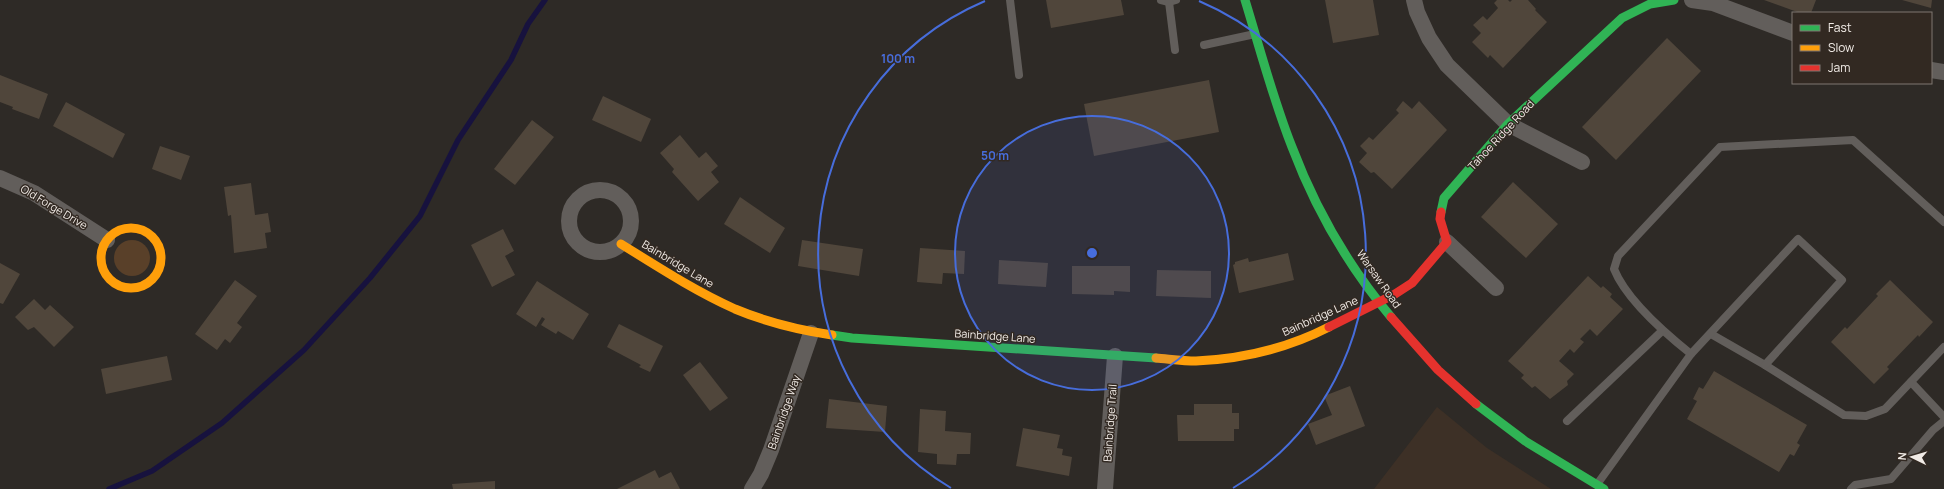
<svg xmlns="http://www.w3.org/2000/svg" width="1944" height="489" font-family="Manrope,sans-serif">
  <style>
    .built { fill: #3d3026 }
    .green { fill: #594029 }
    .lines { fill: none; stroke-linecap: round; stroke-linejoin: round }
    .stream { stroke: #17123e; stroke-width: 5.5 }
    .building { fill: #50463b }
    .lane { stroke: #625e5b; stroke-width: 8 }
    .street { stroke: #625e5b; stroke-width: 16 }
    .fast { stroke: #30b455; stroke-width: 9 }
    .slow { stroke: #ff9f0a; stroke-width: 9 }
    .jam { stroke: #e5322d; stroke-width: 9 }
    .ring { fill: none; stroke: #476ddb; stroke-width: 2 }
    .labels { text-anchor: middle; stroke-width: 3; stroke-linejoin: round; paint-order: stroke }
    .street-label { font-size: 11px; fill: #f1ebe6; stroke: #322922 }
    .centre { fill: #476ddb; stroke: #322922; stroke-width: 2 }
    .ring-label { font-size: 12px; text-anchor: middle; font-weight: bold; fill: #476ddb; stroke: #322922; stroke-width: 3; stroke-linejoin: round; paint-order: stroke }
  </style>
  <rect width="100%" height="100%" fill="#2e2a26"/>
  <!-- built -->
  <polygon class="built" points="1437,407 1487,448 1551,489 1374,489"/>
  <!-- green -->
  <circle class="green" cx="132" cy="258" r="18"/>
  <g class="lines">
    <!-- stream -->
    <polyline class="stream" points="109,489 152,471 222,423 304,350 370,278 420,216 458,140 511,60 528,24 545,0"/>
  </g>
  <!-- building -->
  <g class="building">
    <polygon points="1046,0 1121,0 1124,15 1051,28"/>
    <polygon points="1325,0 1373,0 1379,35 1333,43"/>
    <polygon points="1497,0 1508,0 1510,2 1512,0 1528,0 1536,9 1535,10 1547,22 1503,68 1490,55 1488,58 1472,42 1481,33 1473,25 1483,16 1487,20 1498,8 1494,3"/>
    <polygon points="1764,0 1816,0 1811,13 1800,13"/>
    <polygon points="1902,0 1932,0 1931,8"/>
    <polygon points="1667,38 1701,71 1616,160 1582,127"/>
    <polygon points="0,75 48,94 39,119 12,109 13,107 0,102"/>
    <polygon points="1209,80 1219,132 1094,156 1084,104"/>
    <polygon points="603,96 651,119 641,142 592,120"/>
    <polygon points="1403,101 1412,109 1419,101 1447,130 1392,189 1374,172 1371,173 1359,162 1367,153 1360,146 1369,137 1373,140 1399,113 1396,110"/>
    <polygon points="66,102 125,134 113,158 53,126"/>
    <polygon points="532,120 554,137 515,185 494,169"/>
    <polygon points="680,135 699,158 706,152 718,166 711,172 719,182 698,201 672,172 674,169 660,153"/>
    <polygon points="160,146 190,156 181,180 152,169"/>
    <polygon points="1513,182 1558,224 1526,258 1481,217"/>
    <polygon points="251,183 255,215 268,213 271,232 265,233 267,248 234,253 231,215 228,216 224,187"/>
    <polygon points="740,197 785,228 770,253 724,224"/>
    <polygon points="503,229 514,251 505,256 515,275 492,287 471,245"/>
    <polygon points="802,240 863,249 859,276 798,266"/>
    <polygon points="920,248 965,251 964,274 943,273 942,284 917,282"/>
    <polygon points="1288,253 1294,280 1239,293 1233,265 1235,264 1235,262 1248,258 1249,262"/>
    <polygon points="999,260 1048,263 1046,287 998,284"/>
    <polygon points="0,263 20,274 3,304 0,303"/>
    <polygon points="1072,266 1130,266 1130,292 1114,291 1114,295 1072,294"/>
    <polygon points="1157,270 1211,271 1211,298 1156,296"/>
    <polygon points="1588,276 1601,288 1603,286 1612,294 1610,297 1623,309 1597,336 1590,329 1580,339 1584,342 1574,353 1570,349 1559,361 1574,374 1567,381 1568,385 1550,399 1535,386 1532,388 1521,378 1524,375 1508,361"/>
    <polygon points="235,280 257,296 237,323 242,327 230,343 225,339 217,350 195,334"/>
    <polygon points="1890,280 1933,322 1919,337 1918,335 1887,367 1889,369 1874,384 1831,342 1845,327 1847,329 1878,296 1876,294"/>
    <polygon points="537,281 589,314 573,340 558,331 556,334 541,325 545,319 542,317 536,327 516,314"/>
    <polygon points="34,299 45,310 50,305 74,327 54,347 34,327 28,330 15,317"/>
    <polygon points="619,324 663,346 650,372 639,367 641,365 607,347"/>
    <polygon points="167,356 172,380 106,394 101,369"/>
    <polygon points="700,362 728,398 710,411 683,375"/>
    <polygon points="1714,371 1807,425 1797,443 1800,445 1794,456 1790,454 1779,472 1687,419 1697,401 1693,399 1699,387 1703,389"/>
    <polygon points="1350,386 1365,426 1316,445 1308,424 1332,415 1324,396"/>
    <polygon points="829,399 887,406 885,432 826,428"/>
    <polygon points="1194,404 1232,404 1232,413 1239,413 1239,429 1234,429 1234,441 1178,441 1177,415 1194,415"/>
    <polygon points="920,409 946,411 945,431 971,433 970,454 957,454 956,465 937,464 937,454 918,452"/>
    <polygon points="1023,428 1060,435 1057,448 1063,449 1062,455 1072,457 1069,476 1016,466"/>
    <polygon points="655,470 659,478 671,472 680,489 617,489"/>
    <polygon points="495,481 495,489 453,489 452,484"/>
  </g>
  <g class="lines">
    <!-- lane -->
    <g class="lane">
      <polyline points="1010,0 1019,75"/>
      <polyline points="1161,0 1169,2 1176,0"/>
      <polyline points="1169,2 1175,50"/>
      <polyline points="1204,45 1255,34"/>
      <polyline points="1711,334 1765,365 1844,415 1866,416 1885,409 1944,347"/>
      <path d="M 1691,354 C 1666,334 1626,299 1614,269 L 1618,256 L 1720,147 L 1853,140 L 1944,222"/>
      <polyline points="1911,382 1944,417"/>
      <polyline points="1567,421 1662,331"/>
      <polyline points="1598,483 1691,354 1798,239 1842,280 1765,365"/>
      <polyline points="1851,489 1855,485 1891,479 1933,430 1944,421"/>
    </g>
    <!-- street -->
    <g class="street">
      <polyline points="1414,0 1417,12 1429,38 1447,65 1508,124 1582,162"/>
      <polyline points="1692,0 1713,3 1793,33"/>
      <polyline points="1931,70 1944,72"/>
      <polyline points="0,178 34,193 107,240"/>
      <circle cx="600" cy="221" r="31"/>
      <polyline points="1447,242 1496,288"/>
      <polyline points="752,489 761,474 771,450 811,333"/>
      <polyline points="1105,489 1115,356"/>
    </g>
    <!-- fast -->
    <g class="fast">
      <path d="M 1245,0 C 1260,49 1273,99 1292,147 C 1315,208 1349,267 1391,317"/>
      <polyline points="1441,212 1444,198 1508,124 1622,18 1650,4 1674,0"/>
      <polyline points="832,335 852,338 1156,358"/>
      <polyline points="1476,404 1525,441 1604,489"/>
    </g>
    <!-- slow -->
    <g class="slow">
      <circle cx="131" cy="258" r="30"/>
      <path d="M 621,244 C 658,267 695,291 735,309 C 766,322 799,330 832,335"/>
      <path d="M 1156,358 C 1169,359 1183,361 1196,361 C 1242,359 1288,348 1329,327"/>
    </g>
    <!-- jam -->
    <g class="jam">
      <polyline points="1391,317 1438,370 1476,404"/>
      <polyline points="1329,327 1395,294 1412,283 1447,242 1440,219 1441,212"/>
    </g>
  </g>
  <!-- distance rings -->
  <circle cx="1092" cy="253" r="137" fill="#476ddb" fill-opacity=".12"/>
  <g class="ring">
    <circle cx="1092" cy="253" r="137"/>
    <path d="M951 488A274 274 0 0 1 985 1M1199 1A274 274 0 0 1 1233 488"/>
  </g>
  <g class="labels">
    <!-- street labels -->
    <g class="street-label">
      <text transform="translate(1501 135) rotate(-47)" y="4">Tahoe Ridge Road</text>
      <text transform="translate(54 207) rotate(31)" y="4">Old Forge Drive</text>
      <text transform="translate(678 264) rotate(31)" y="4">Bainbridge Lane</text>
      <text transform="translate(1379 279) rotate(55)" y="4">Warsaw Road</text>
      <text transform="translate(1320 316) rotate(-24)" y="4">Bainbridge Lane</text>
      <text transform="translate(995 336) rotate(4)" y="4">Bainbridge Lane</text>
      <text transform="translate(784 412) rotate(-71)" y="4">Bainbridge Way</text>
      <text transform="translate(1110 423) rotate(-86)" y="4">Bainbridge Trail</text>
    </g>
  </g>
  <circle cx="1092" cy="253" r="6" class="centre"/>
  <g class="ring-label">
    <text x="898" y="63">100 m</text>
    <text x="995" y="160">50 m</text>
  </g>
  <!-- legend -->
  <rect x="1792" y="12" width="140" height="72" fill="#322922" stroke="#7e7770"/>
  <rect x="1800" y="25" width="20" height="6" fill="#30b455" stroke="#7e7770"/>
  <text x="1828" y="32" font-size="12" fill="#f1ebe6">Fast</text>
  <rect x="1800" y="45" width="20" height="6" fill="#ff9f0a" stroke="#7e7770"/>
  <text x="1828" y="52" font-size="12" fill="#f1ebe6">Slow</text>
  <rect x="1800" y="65" width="20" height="6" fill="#e5322d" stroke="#7e7770"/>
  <text x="1828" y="72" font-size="12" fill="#f1ebe6">Jam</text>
  <!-- north arrow -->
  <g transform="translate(1912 457) rotate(275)" stroke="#322922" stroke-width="3" paint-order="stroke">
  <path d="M0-3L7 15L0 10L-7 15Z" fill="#f1ebe6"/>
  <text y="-6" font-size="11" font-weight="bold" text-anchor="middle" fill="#f1ebe6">N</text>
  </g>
</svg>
